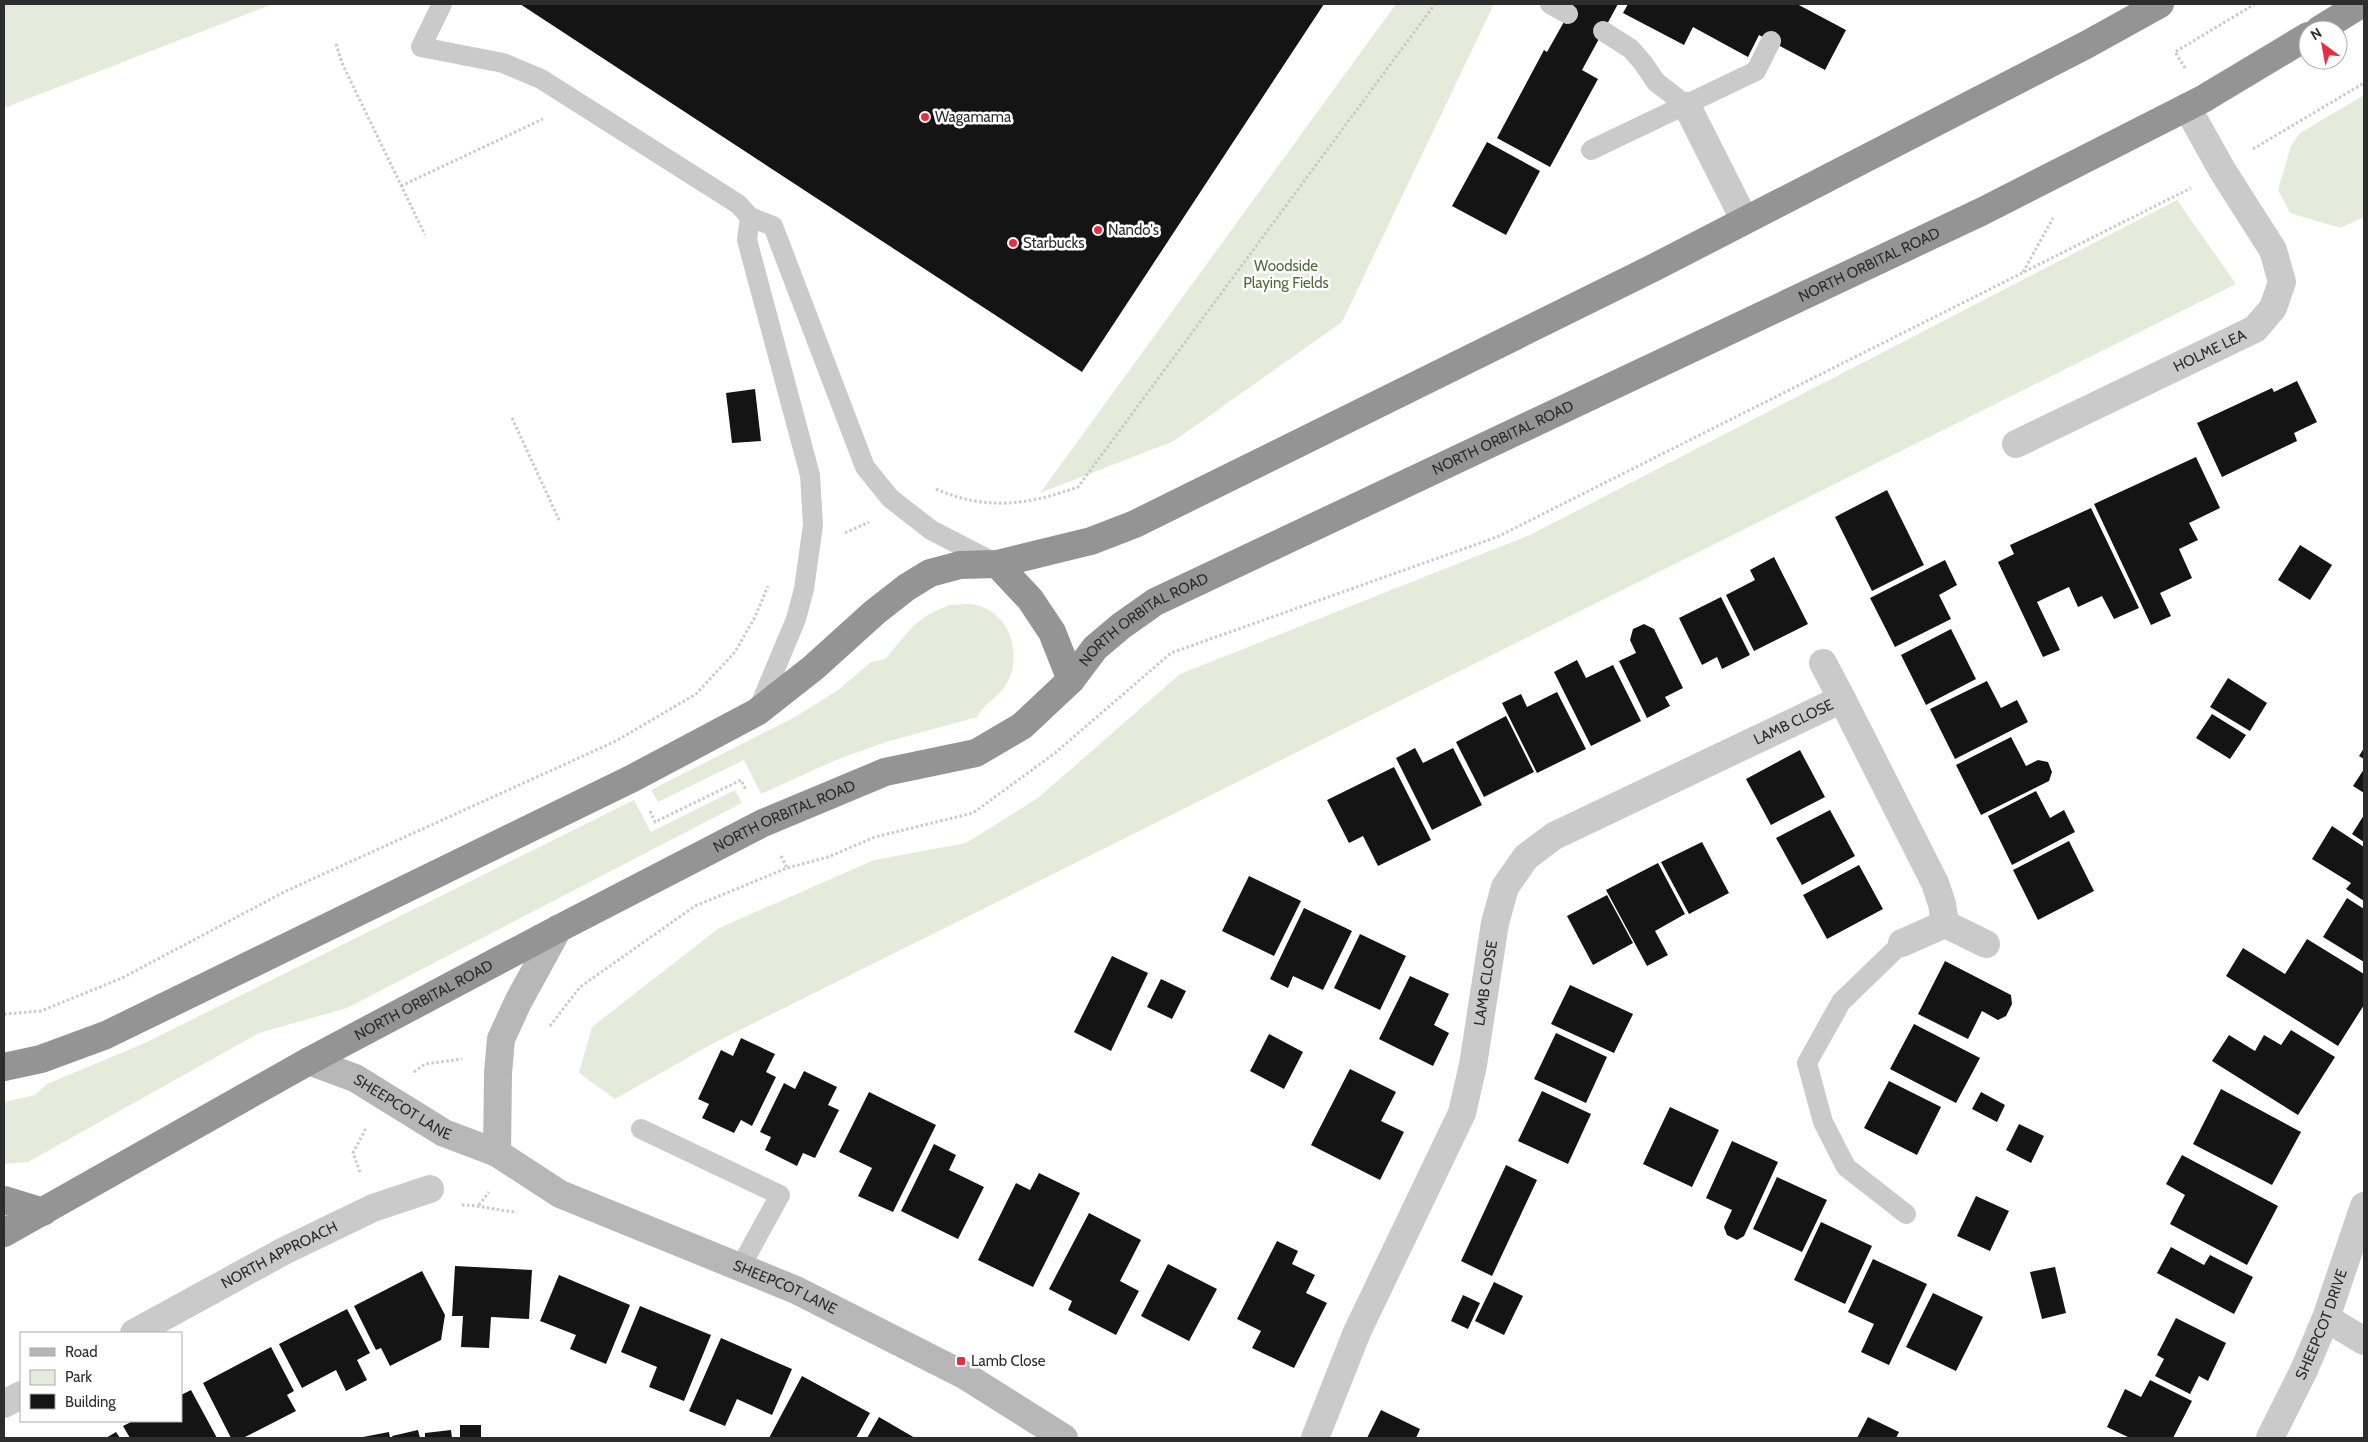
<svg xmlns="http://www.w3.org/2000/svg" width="2368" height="1442" font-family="Cabin,sans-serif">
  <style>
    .green { fill: #e4ebdb }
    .building { fill: #141414 }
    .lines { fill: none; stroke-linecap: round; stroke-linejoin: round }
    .path { stroke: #cacaca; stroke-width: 3; stroke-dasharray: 2.5 2.5; stroke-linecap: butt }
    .lane { stroke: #cacaca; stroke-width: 20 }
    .street { stroke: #cacaca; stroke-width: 28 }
    .secondary { stroke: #b7b7b7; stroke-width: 28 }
    .highway { stroke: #949494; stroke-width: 28 }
    .poi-dot { fill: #e52e40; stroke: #fff; stroke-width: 2 }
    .labels { text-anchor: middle; stroke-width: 5; stroke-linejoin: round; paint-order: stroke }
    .poi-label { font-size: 15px; fill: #2d2d2d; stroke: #fff; text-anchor: start }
    .street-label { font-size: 15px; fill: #2d2d2d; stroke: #fff }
    .park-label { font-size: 15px; fill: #51693b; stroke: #fff }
  </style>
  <rect width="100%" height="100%" fill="#fff"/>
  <!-- green -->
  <g class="green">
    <polygon points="4,4 273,4 4,108"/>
    <polygon points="1396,4 1494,4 1342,322 1174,441 1040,493"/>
    <polygon points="2364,95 2364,217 2340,228 2290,213 2278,190 2291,146 2300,133"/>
    <polygon points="2177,200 2236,284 710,1045 615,1099 579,1073 592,1027 719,928 874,860 966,843 1038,798 1180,674 1530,535"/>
    <path d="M 949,605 C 957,605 968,603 976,605 C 1010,613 1023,654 1007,683 C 1000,697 985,702 977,717 L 886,742 L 836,760 L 761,794 L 744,760 L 658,802 L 651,790 L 797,716 L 838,690 L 871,662 L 885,659 L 913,626 L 929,614 Z"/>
    <polygon points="735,790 742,803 347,1008 259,1033 28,1162 4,1164 4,1102 35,1095 47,1084 145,1043 634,800 651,832"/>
  </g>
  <!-- building -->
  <g class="building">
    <polygon points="520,4 1324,4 1082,372"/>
    <polygon points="1574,4 1618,4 1582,70 1598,79 1550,167 1497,138 1544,50 1547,52"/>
    <polygon points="1628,4 1797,4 1846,30 1825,70 1759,35 1748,57 1693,27 1684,45 1623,13"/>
    <polygon points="1487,142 1540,171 1506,235 1452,206"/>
    <polygon points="2297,381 2317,422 2294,433 2297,441 2222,477 2197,423 2272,388 2274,392"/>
    <polygon points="755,389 761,441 732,443 726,393"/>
    <polygon points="2196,457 2220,508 2189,523 2198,540 2179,549 2192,578 2160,593 2171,616 2151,625 2094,504"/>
    <polygon points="1887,490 1924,565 1872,591 1835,517"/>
    <polygon points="2091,508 2139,608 2114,619 2102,596 2078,607 2069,587 2037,602 2060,650 2043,657 1998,562 2014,554 2010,545"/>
    <polygon points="2300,545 2332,565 2310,600 2278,580"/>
    <polygon points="1774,557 1808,624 1754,651 1726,595 1755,580 1750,570"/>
    <polygon points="1945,560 1957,585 1939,595 1951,619 1895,647 1870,598"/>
    <polygon points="1721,597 1750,655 1722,669 1717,657 1702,665 1679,618"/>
    <polygon points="1644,624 1654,629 1683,688 1665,697 1670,706 1647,718 1619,661 1636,653 1630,640 1633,629"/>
    <polygon points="1951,629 1976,679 1926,705 1901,655"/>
    <polygon points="1577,660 1586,678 1613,665 1641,721 1591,746 1554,672"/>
    <polygon points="2228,678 2267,703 2250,731 2210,707"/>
    <polygon points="1987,681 2001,708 2017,700 2028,722 1955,759 1930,709"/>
    <polygon points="1557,692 1586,749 1537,773 1502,703 1521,694 1527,707"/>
    <polygon points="2212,714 2246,735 2230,759 2196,738"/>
    <polygon points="1506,716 1534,772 1484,797 1456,742"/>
    <polygon points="2011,737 2026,766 2038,760 2048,762 2052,772 2049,781 1981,815 1956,765"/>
    <polygon points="1415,748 1423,763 1453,748 1482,805 1432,830 1396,758"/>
    <polygon points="2364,748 2364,759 2359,756"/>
    <polygon points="1800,750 1825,797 1771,825 1746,779"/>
    <polygon points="1394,767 1431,840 1378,866 1363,836 1349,843 1327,800"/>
    <polygon points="2364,769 2364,793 2353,786"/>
    <polygon points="2036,791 2050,818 2064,810 2075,832 2012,865 1988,816"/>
    <polygon points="1830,810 1855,856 1802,885 1776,838"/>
    <polygon points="2364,815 2364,842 2352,834"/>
    <polygon points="2332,826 2364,847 2364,901 2346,889 2351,883 2312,859"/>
    <polygon points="2069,841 2094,891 2038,920 2013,870"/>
    <polygon points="1702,842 1729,893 1689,914 1661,862"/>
    <polygon points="1658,863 1685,914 1655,931 1668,955 1647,966 1606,890"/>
    <polygon points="1859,865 1883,909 1827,939 1803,895"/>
    <polygon points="1249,876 1301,901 1274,956 1222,931"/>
    <polygon points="1607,895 1633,943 1593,965 1567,916"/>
    <polygon points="2347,898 2364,909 2364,962 2323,937"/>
    <polygon points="1304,908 1352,931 1323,990 1293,976 1288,988 1270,979"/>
    <polygon points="1360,934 1406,956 1380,1010 1334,988"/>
    <polygon points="2307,939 2364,974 2364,1005 2338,1046 2226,976 2243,948 2285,974"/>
    <polygon points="1112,956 1148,973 1111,1051 1074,1032"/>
    <polygon points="1945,961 2011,995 2012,1004 2006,1016 1998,1020 1982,1011 1968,1039 1918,1014"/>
    <polygon points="1410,976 1449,994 1434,1025 1449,1033 1433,1066 1379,1039"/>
    <polygon points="1161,979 1186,991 1172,1019 1147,1007"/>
    <polygon points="1570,985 1633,1014 1614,1053 1551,1024"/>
    <polygon points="1914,1024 1980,1058 1956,1103 1890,1069"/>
    <polygon points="2291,1030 2335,1057 2298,1115 2212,1061 2229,1035 2255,1051 2264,1035 2281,1045"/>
    <polygon points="1556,1033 1607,1057 1586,1103 1534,1079"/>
    <polygon points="1269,1034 1303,1052 1284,1089 1250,1071"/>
    <polygon points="741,1038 775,1054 766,1072 776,1077 752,1126 741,1120 734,1133 702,1118 709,1104 698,1099 721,1050 733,1056"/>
    <polygon points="1350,1069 1396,1092 1381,1121 1404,1132 1380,1180 1311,1145"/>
    <polygon points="804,1071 837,1087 828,1105 839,1110 815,1158 803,1153 797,1166 765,1150 771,1137 760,1132 784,1083 795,1089"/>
    <polygon points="1889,1081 1941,1107 1917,1155 1864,1128"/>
    <polygon points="2221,1089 2301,1132 2272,1185 2193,1144"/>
    <polygon points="1542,1091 1591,1114 1568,1164 1518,1141"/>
    <polygon points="869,1092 936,1125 893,1212 858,1196 872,1168 839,1152"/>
    <polygon points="1981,1092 2005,1105 1997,1122 1972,1109"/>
    <polygon points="1670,1107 1719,1130 1692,1187 1643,1164"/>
    <polygon points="2019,1124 2044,1136 2031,1163 2006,1150"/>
    <polygon points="1732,1141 1778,1162 1744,1236 1737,1240 1727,1235 1724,1227 1732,1210 1706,1198"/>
    <polygon points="934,1144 956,1155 949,1170 984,1187 958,1239 901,1211"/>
    <polygon points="2182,1155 2278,1206 2247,1265 2170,1224 2185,1195 2166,1184"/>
    <polygon points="1506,1165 1537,1180 1492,1276 1461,1261"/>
    <polygon points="1039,1173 1080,1193 1033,1287 978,1260 1016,1183 1030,1190"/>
    <polygon points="1777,1177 1827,1200 1802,1252 1753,1229"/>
    <polygon points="1976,1196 2009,1211 1990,1251 1957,1236"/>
    <polygon points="1089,1213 1141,1240 1120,1281 1139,1291 1116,1335 1068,1310 1072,1301 1049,1289"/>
    <polygon points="1821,1222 1872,1246 1845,1304 1794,1280"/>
    <polygon points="1277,1241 1298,1251 1292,1264 1315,1275 1306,1293 1327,1303 1294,1368 1252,1348 1261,1331 1237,1319"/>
    <polygon points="2171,1247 2204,1265 2210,1255 2253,1277 2234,1314 2157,1273"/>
    <polygon points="1873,1259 1927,1284 1889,1365 1861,1352 1874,1324 1848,1312"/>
    <polygon points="1168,1264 1217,1289 1189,1341 1141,1316"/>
    <polygon points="455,1266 532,1270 529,1319 491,1317 489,1348 461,1347 463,1316 452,1316"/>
    <polygon points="2055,1267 2066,1313 2042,1319 2030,1272"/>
    <polygon points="422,1271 445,1315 441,1340 390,1366 381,1348 376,1350 354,1306"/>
    <polygon points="559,1275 630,1305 606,1364 570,1349 576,1335 540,1321"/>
    <polygon points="1494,1282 1523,1296 1504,1335 1475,1321"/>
    <polygon points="1933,1293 1983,1317 1956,1371 1906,1347"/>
    <polygon points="1463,1295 1480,1303 1468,1329 1451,1321"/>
    <polygon points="640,1306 711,1335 684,1401 649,1387 657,1367 621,1352"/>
    <polygon points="347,1309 370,1353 357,1360 367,1380 346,1391 336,1370 302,1388 279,1344"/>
    <polygon points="2176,1318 2226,1343 2208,1381 2199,1376 2190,1394 2155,1376 2164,1359 2157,1355"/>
    <polygon points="721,1338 792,1369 772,1415 737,1399 725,1426 689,1411"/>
    <polygon points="271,1347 294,1391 287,1395 296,1411 243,1438 231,1438 203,1383"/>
    <polygon points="802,1376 870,1413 856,1438 769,1438"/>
    <polygon points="2150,1380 2192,1401 2173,1438 2130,1438 2107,1427 2125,1389 2141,1397"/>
    <polygon points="191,1390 217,1438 130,1438 123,1426 133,1421 181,1421 181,1395"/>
    <polygon points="1381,1410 1420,1429 1416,1438 1367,1438"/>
    <polygon points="879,1417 915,1438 867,1438"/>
    <polygon points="1868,1417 1899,1432 1896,1438 1857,1438"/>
    <rect x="460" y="1425" width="21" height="13"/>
    <polygon points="418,1430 420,1438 393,1438 392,1436"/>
    <polygon points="451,1430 452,1438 425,1438 425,1433"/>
    <polygon points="116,1432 120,1438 106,1438"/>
    <polygon points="389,1432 390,1438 363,1438 363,1437"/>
  </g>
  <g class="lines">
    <!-- path -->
    <g class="path">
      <polyline points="336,44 342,63 425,235"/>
      <polyline points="2185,68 2175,52 2255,4"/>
      <polyline points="2253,149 2364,83"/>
      <polyline points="401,186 543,119"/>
      <polyline points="2023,272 2053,218"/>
      <polyline points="512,418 560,522"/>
      <path d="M 936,489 C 986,511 1028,505 1078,487 L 1435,4"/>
      <polyline points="845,533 869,522"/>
      <polyline points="650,811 655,822 741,780 746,790"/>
      <polyline points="781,856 787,868"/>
      <polyline points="4,1014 41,1011 122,978 286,891 616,741 696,694 735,652 755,617 768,586"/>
      <polyline points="550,1026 580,987 695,906 787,868 828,857 875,837 973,813 1055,753 1171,653 1497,537 2191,188"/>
      <polyline points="414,1072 425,1064 462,1059"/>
      <polyline points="360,1172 353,1153 366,1128"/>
      <path d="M 462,1205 C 481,1205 498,1211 517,1212"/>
      <polyline points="479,1205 489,1192"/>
    </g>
    <!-- lane -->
    <g class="lane">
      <polyline points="442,4 421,47 503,63 541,79 738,204 750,217 773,226 865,467 890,498 931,530 995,563"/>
      <polyline points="1550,4 1568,14"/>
      <polyline points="1603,31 1631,49 1643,63 1656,82 1687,106"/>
      <polyline points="1591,150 1756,71 1771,41"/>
      <polyline points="750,217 747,240 810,475 813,525 804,589 796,619 758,710"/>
      <polyline points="1902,943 1841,1002 1807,1063 1823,1122 1846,1167 1906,1214"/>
      <polyline points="641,1129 780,1195 741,1266"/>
    </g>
    <!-- street -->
    <g class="street">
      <polyline points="1687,106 1744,219"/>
      <path id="s1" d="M 2016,444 L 2255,329 L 2273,308 L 2282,282 L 2273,250 L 2222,170 L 2187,107"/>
      <polyline points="1823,663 1842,699"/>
      <polyline points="1945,924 1986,944"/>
      <polyline points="2326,1318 2364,1341"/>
      <path id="s2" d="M 134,1333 L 284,1251 L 373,1208 L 430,1189"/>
      <polyline points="4,1404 21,1395"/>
      <path id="s3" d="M 1315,1438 L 1357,1332 L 1462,1113 L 1473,1065 L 1495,923 L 1505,887 L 1526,857 L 1554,836 L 1842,699 L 1935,883 L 1942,904 L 1945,924 L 1902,943"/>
      <path id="s4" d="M 2270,1438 L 2304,1370 L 2326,1318 L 2364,1206"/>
    </g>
    <!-- secondary -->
    <g class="secondary">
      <path id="s5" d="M 309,1061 L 355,1078 L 444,1133 L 497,1153 L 560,1194 L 796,1290 L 964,1375 L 1064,1438"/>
      <polyline points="497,1153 498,1073 501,1039 518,1002 558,929"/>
    </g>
    <!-- highway -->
    <g class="highway">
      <polyline points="2319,30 2361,4"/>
      <polyline points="997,564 1030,599 1052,632 1071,680"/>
      <polyline points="4,1067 41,1059 106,1035 633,778 757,712 813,668 875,612 907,587 930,573 960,565 997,564 1054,550 1091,541 1135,524 1653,268 2086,45 2160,4"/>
      <polyline points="4,1200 43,1212"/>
      <path id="s6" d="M 4,1233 L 309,1061 L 558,929 L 763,823 L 885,772 L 976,753 L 1022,726 L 1071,680 L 1095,648 L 1121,626 L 1155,602 L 1983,211 L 2203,99 L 2308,36"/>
    </g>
  </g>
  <!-- markers -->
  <g class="poi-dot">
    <circle cx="925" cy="117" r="5"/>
    <circle cx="1098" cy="230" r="5"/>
    <circle cx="1013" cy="243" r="5"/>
    <rect x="956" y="1356" width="10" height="10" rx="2.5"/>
  </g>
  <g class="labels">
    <!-- poi labels -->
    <g class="poi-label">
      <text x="935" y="122">Wagamama</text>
      <text x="1108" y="235">Nando's</text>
      <text x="1023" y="248">Starbucks</text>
      <text x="971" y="1366">Lamb Close</text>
    </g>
    <!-- street labels -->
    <g class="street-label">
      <text dy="5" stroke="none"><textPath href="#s6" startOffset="2114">NORTH ORBITAL ROAD</textPath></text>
      <text dy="5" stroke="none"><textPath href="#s1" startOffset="215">HOLME LEA</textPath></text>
      <text dy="5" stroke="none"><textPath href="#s6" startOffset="1709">NORTH ORBITAL ROAD</textPath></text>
      <text dy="5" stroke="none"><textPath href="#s6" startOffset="1305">NORTH ORBITAL ROAD</textPath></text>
      <text dy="5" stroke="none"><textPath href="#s3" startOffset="924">LAMB CLOSE</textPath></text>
      <text dy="5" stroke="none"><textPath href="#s6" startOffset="885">NORTH ORBITAL ROAD</textPath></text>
      <text dy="5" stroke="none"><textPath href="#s3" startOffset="489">LAMB CLOSE</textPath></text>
      <text dy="5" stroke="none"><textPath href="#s6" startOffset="480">NORTH ORBITAL ROAD</textPath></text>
      <text dy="5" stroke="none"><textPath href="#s5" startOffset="105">SHEEPCOT LANE</textPath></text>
      <text dy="5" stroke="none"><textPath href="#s2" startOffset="165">NORTH APPROACH</textPath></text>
      <text dy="5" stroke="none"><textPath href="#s5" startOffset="529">SHEEPCOT LANE</textPath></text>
      <text dy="5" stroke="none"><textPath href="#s4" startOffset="125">SHEEPCOT DRIVE</textPath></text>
    </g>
    <!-- park labels -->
    <g class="park-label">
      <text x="1286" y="271">Woodside<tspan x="1286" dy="17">Playing Fields</tspan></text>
    </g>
  </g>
  <!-- border -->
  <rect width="2368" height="1442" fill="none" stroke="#2d2d2d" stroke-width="10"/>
  <!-- legend -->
  <rect x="20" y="1332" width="162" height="90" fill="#ffffff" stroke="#ababab"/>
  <rect x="30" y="1348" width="25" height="8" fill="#b7b7b7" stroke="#ababab"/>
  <text x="65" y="1357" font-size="15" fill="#2d2d2d">Road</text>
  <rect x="30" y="1370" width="25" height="15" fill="#e4ebdb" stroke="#ababab"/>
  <text x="65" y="1382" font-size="15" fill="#2d2d2d">Park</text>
  <rect x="30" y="1394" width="25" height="15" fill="#141414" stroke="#ababab"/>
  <text x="65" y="1407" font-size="15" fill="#2d2d2d">Building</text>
  <!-- north arrow -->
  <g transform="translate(2323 45) rotate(328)"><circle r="24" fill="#ffffff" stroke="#ababab"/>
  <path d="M0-4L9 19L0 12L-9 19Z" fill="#e52e40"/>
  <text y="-8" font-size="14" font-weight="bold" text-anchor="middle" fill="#2d2d2d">N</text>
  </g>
</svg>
